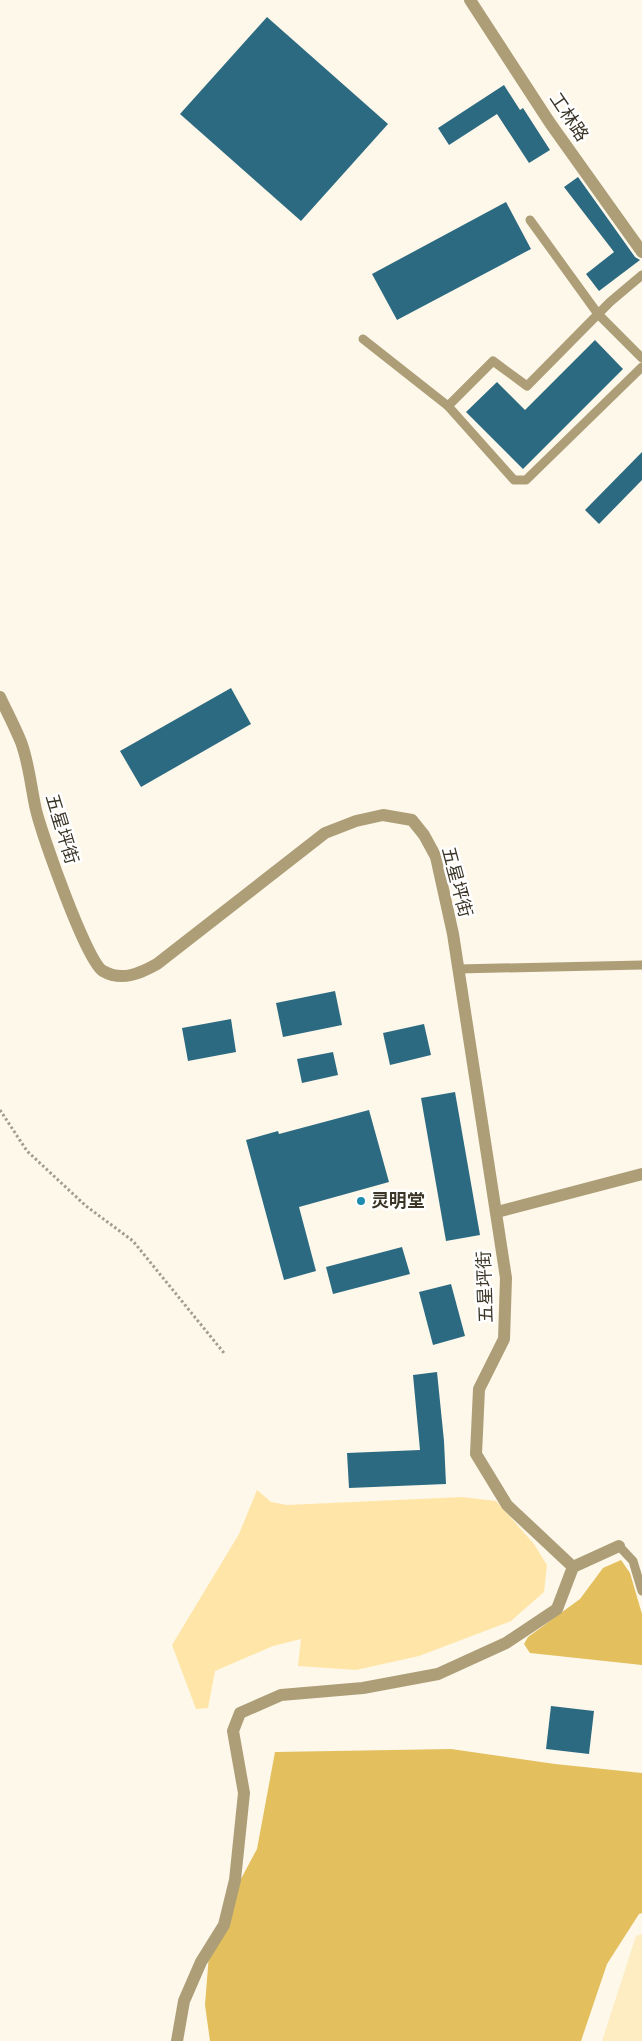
<svg xmlns="http://www.w3.org/2000/svg" width="642" height="2041" font-family="'Alegreya Sans','Noto Sans SC',sans-serif">
  <style>
    .built { fill: #feedc2 }
    .green { fill: #ffe6a8 }
    .forest { fill: #e3bf5e }
    .building { fill: #2c6a82 }
    .lines { fill: none; stroke-linecap: round; stroke-linejoin: round }
    .path { stroke: #a29d8f; stroke-width: 3; stroke-dasharray: 2.5 2.5; stroke-linecap: butt }
    .service { stroke: #ad9e78; stroke-width: 9 }
    .minor { stroke: #ad9e78; stroke-width: 12 }
    .poi-dot { fill: #1e8cb1; stroke: #fff; stroke-width: 2 }
    .labels { text-anchor: middle; stroke-width: 5; stroke-linejoin: round; paint-order: stroke }
    .street-label { font-size: 18px; fill: #3b3628; stroke: #fff }
    .poi-label { font-size: 18px; font-weight: bold; fill: #3b3628; stroke: #fff; text-anchor: start }
  </style>
  <rect width="100%" height="100%" fill="#fdf8ea"/>
  <!-- built -->
  <polygon class="built" points="642,1934 642,2041 602,2041 636,1936"/>
  <!-- green -->
  <polygon class="green" points="257,1490 271,1502 287,1505 462,1497 496,1501 534,1544 547,1565 544,1592 511,1621 419,1656 356,1670 298,1666 301,1639 273,1646 215,1671 208,1708 196,1709 172,1645 239,1534"/>
  <!-- forest -->
  <g class="forest">
    <polygon points="621,1560 630,1573 642,1614 642,1665 530,1653 524,1644 528,1637 580,1599 603,1568"/>
    <polygon points="451,1749 555,1764 642,1773 642,1913 639,1914 607,1964 581,2041 210,2041 205,2005 209,1954 234,1892 257,1849 275,1752"/>
  </g>
  <!-- building -->
  <g class="building">
    <polygon points="267,17 388,124 301,221 180,114"/>
    <polygon points="504,85 520,110 523,108 550,150 529,163 497,114 449,145 438,128"/>
    <polygon points="578,177 635,257 640,260 599,291 586,274 614,252 564,187"/>
    <polygon points="506,202 531,249 397,320 372,274"/>
    <polygon points="595,340 623,369 523,469 466,412 497,382 525,410"/>
    <polygon points="642,452 642,480 599,524 585,510"/>
    <polygon points="231,688 251,724 141,787 120,751"/>
    <polygon points="335,991 342,1025 283,1037 276,1003"/>
    <polygon points="231,1019 236,1052 188,1061 182,1028"/>
    <polygon points="424,1024 431,1055 390,1065 383,1033"/>
    <polygon points="333,1052 338,1075 302,1083 297,1059"/>
    <polygon points="455,1092 480,1235 446,1241 421,1098"/>
    <polygon points="369,1110 389,1182 299,1207 316,1271 284,1280 246,1140 278,1131 279,1134"/>
    <polygon points="402,1247 410,1274 333,1294 326,1267"/>
    <polygon points="451,1284 465,1336 433,1345 419,1292"/>
    <polygon points="437,1372 444,1441 446,1484 349,1488 347,1453 420,1450 413,1375"/>
    <polygon points="551,1706 594,1711 589,1754 546,1749"/>
  </g>
  <g class="lines">
    <!-- path -->
    <polyline class="path" points="0,1110 27,1151 86,1206 133,1241 224,1353"/>
    <!-- service -->
    <g class="service">
      <polyline points="530,220 598,314 642,358"/>
      <polyline points="363,339 448,406 514,480 526,480 642,367"/>
      <polyline points="448,406 493,361 527,386 610,302 642,275"/>
      <polyline points="458,969 642,965"/>
      <polyline points="619,1546 633,1561 642,1591"/>
    </g>
    <!-- minor -->
    <g class="minor">
      <polyline points="470,0 550,123 642,252"/>
      <path d="M 0,697 C 7,712 15,727 21,742 C 29,763 31,788 36,810 C 42,834 86,961 103,971 C 122,982 141,973 157,964 L 325,833 L 356,821 L 383,815 L 412,820 L 424,835 L 436,857 L 453,934 L 506,1278 L 504,1339 L 479,1389 L 476,1454 L 507,1505 L 573,1567"/>
      <polyline points="497,1212 642,1174"/>
      <polyline points="177,2041 184,2001 201,1962 224,1925 235,1880 244,1793 233,1731 240,1713 281,1695 363,1688 438,1674 506,1643 557,1609 573,1567 619,1546"/>
    </g>
  </g>
  <!-- markers -->
  <circle class="poi-dot" cx="361" cy="1201" r="5"/>
  <g class="labels">
    <!-- street labels -->
    <g class="street-label">
      <text transform="translate(569 117) rotate(56)" y="6">工林路</text>
      <text transform="translate(62 829) rotate(73)" y="6">五星坪街</text>
      <text transform="translate(457 882) rotate(75)" y="6">五星坪街</text>
      <text transform="translate(485 1287) rotate(-92)" y="6">五星坪街</text>
    </g>
    <!-- poi labels -->
    <g class="poi-label">
      <text x="371" y="1207">灵明堂</text>
    </g>
  </g>
</svg>
